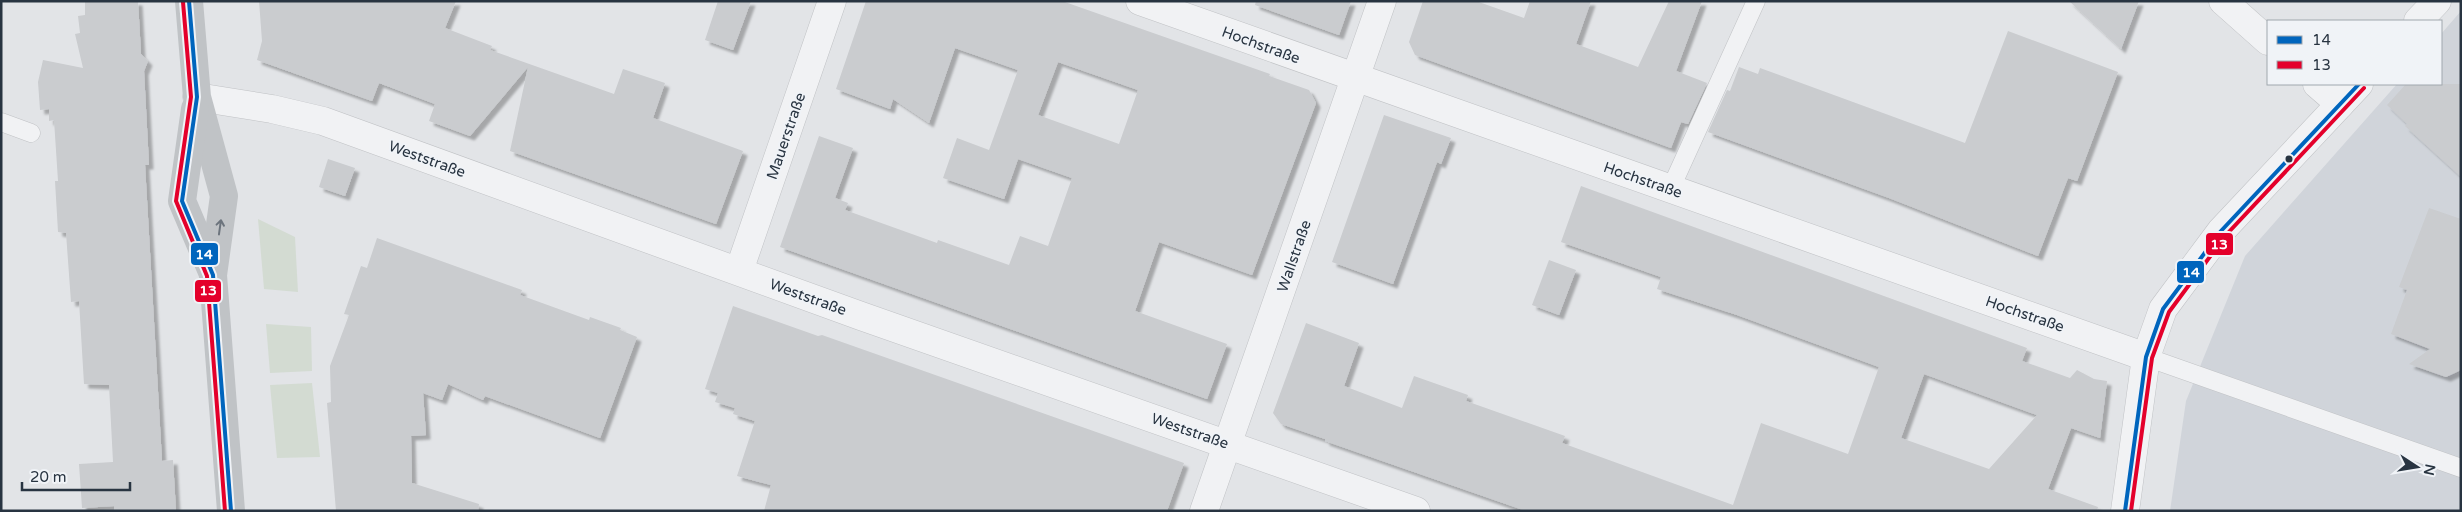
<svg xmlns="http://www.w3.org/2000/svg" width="2462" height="512" font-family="'Varela Round',sans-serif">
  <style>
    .built { fill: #d0d4da }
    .green { fill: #d3dbd2 }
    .building { fill: #cacccf; fill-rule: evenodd; filter: url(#shadow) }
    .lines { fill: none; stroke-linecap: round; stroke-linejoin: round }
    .lane-casing { stroke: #c0c2c5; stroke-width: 19 }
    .street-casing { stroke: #c0c2c5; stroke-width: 29 }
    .lane { stroke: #f1f2f4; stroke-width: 18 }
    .street { stroke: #f1f2f4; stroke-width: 28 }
    .secondary { stroke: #c0c3c6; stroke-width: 28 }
    .bus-1-casing { stroke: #f0f3f7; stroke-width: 8 }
    .bus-2-casing { stroke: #f0f3f7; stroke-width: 8 }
    .bus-1 { stroke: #0065bd; stroke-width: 4 }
    .bus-2 { stroke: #e4002b; stroke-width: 4 }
    .oneway { stroke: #6c747d }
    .bus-dot { fill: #283441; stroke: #f0f3f7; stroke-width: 2 }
    .labels { text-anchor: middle; stroke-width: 4; stroke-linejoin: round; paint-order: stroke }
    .street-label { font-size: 15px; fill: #283441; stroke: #f0f3f7 }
    .line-badge { stroke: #f0f3f7; stroke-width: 2 }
    .badge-label { font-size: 14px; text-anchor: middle; font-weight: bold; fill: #fff }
  </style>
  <defs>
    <filter id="shadow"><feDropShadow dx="4.5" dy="4.5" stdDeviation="1" flood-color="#0004"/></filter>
  </defs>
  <rect width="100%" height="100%" fill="#e2e4e7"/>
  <!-- built -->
  <polygon class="built" points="2461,11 2461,511 2170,511 2186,401 2245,256 2397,84 2441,84 2441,34"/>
  <!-- green -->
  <g class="green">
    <polygon points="258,219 295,237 298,292 264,289"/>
    <polygon points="266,324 311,327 312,371 270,373"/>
    <polygon points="312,383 320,457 277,458 270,385"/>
  </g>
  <!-- building -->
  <g class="building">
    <polygon points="85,1 138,1 141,54 148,61 144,71 149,165 145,165 162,461 173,460 176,511 114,511 114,506 82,508 79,464 113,462 109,385 84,384 79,301 71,302 66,233 58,232 55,181 58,181 54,120 49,121 49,109 40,110 38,82 43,60 83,68 75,34 80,33 78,16 85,15"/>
    <polygon points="259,1 456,1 445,28 492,46 490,50 614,94 623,69 665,83 653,118 743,151 716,224 510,151 528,67 470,136 429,121 435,104 379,83 372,101 257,60 262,41"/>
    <polygon points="718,1 751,1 733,50 705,40"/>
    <path d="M 866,1 L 1062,1 L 1270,74 L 1269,76 L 1309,90 L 1316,103 L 1252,275 L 1159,242 L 1135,311 L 1227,344 L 1207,399 L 780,247 L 819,136 L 853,148 L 835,198 L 848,203 L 845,210 L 937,243 L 938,240 L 1009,265 L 1020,236 L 1048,246 L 1072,178 L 1018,159 L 1004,199 L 943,178 L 957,138 L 989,150 L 1018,70 L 955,48 L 929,123 L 893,99 L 890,109 L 836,89 ZM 1058,62 L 1138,90 L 1119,144 L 1038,115 Z"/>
    <polygon points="1256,1 1351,1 1339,35 1255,5"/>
    <polygon points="1423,1 1476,1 1524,18 1530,1 1591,1 1576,44 1638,67 1669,1 1702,1 1676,71 1707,83 1688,124 1681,122 1671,148 1415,55 1409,42"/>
    <polygon points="2069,1 2139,1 2121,49"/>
    <polygon points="2008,31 2118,72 2077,181 2068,178 2038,256 1889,198 1708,132 1727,90 1730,91 1739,67 1758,74 1760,68 1965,143"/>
    <polygon points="2406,84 2461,84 2461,177 2405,126 2407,124 2387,105"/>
    <polygon points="1384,115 1451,138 1441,164 1437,162 1393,284 1332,262"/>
    <polygon points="328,159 355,168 345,196 319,187"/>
    <path d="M 1581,186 L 2027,348 L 2022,361 L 2070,378 L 2077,370 L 2094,379 L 2107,381 L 2100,438 L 2071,428 L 2048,489 L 2098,507 L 2097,511 L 1526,511 L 1325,441 L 1325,439 L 1281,424 L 1273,413 L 1306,323 L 1359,343 L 1344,386 L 1402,408 L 1414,376 L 1468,395 L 1466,401 L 1565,436 L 1562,443 L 1733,505 L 1761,423 L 1848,454 L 1879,367 L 1737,315 L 1657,289 L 1661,277 L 1561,242 ZM 1924,374 L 2037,415 L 1989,469 L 1901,438 Z"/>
    <polygon points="2429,208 2461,219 2461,370 2446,377 2409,364 2430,349 2391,334 2407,290 2399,287"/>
    <polygon points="377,238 522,290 520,295 589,320 590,317 621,328 620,330 637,337 600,438 485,396 483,400 448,384 442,400 423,393 426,435 411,436 412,483 479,504 478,511 336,511 327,403 331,402 330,366 349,315 344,314 361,266 367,268"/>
    <polygon points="1549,260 1576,270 1559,315 1532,305"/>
    <polygon points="733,306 818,336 822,335 1184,463 1167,511 764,511 771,485 737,476 755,421 733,414 735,408 715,402 718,393 705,389"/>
  </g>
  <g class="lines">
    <!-- lane casing -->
    <g class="lane-casing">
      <g id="lane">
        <polyline points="1,122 31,133"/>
        <polyline points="1670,190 1756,1"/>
        <polyline points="2146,357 2461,468"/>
      </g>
    </g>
    <!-- street casing -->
    <g class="street-casing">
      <g id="street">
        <polyline points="1140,1 2146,357"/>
        <polyline points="2223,1 2268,41"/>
        <polyline points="2418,21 2437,1"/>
        <polyline points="2317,84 2340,104"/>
        <polyline points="197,97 272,109 323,121 861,316 1416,511"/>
        <polyline points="739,271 832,1"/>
        <polyline points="1204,511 1382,1"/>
        <polyline points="2125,511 2146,357 2163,309 2221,231 2359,84"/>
      </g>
    </g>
    <!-- lane -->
    <use href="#lane" class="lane"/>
    <!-- street -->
    <use href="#street" class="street"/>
    <!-- secondary -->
    <g class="secondary">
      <polyline points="189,1 197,97 224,196 213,275 231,511"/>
      <polyline points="195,109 182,201 213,274"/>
    </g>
    <!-- bus-1 casing -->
    <g class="bus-1-casing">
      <g id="bus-1">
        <polyline points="189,1 197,97 182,201 213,275 231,511"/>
        <polyline points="2125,511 2146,357 2163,309 2221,231 2359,84"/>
      </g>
    </g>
    <!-- bus-2 casing -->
    <g class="bus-2-casing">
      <g id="bus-2">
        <polyline points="183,2 191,97 176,201 207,276 225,511"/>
        <polyline points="2131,511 2152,358 2169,312 2226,235 2364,88"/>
      </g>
    </g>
    <!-- bus-1 -->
    <use href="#bus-1" class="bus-1"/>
    <!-- bus-2 -->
    <use href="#bus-2" class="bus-2"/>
  </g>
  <!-- one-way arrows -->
  <defs><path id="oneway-shaft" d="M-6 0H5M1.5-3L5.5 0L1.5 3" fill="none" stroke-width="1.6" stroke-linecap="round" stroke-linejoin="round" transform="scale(1.25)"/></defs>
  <use class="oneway" href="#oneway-shaft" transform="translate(220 227) rotate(-82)"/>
  <!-- markers -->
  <circle class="bus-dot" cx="2289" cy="159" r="4.5"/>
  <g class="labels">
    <!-- street labels -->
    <g class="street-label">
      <text transform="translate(1261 45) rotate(20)" y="5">Hochstraße</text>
      <text transform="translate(786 136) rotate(-71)" y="5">Mauerstraße</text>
      <text transform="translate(427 159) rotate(20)" y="5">Weststraße</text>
      <text transform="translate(1643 180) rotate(19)" y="5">Hochstraße</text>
      <text transform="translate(1294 256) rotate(-71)" y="5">Wallstraße</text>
      <text transform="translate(808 297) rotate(20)" y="5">Weststraße</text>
      <text transform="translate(2025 314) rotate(19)" y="5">Hochstraße</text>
      <text transform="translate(1190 431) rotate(19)" y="5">Weststraße</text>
    </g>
  </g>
  <g class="line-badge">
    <rect x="2205" y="232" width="29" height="24" rx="5" fill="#e4002b"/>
    <rect x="190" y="242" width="29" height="24" rx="5" fill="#0065bd"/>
    <rect x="2176" y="260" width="29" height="24" rx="5" fill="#0065bd"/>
    <rect x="194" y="279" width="28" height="24" rx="5" fill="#e4002b"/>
  </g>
  <g class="badge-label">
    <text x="2219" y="249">13</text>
    <text x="204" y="259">14</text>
    <text x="2191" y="277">14</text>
    <text x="208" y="295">13</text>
  </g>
  <!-- border -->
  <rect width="2462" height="512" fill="none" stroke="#283441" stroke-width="5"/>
  <!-- legend -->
  <rect x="2267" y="20" width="175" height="65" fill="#f0f3f7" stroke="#a0a7ae"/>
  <rect x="2277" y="36" width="25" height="8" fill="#0065bd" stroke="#a0a7ae"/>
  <text x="2312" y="45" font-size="15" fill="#283441">14</text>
  <rect x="2277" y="61" width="25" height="8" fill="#e4002b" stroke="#a0a7ae"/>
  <text x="2312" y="70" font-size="15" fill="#283441">13</text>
  <!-- north arrow -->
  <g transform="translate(2417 467) rotate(102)" stroke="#f0f3f7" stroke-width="4" paint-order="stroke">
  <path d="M0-4L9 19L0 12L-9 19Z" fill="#283441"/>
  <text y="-8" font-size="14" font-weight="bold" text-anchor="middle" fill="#283441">N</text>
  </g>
  <!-- scale -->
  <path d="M22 482v8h108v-8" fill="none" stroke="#283441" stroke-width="2.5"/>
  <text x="30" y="482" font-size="15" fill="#283441" stroke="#f0f3f7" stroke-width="4" paint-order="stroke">20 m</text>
</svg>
